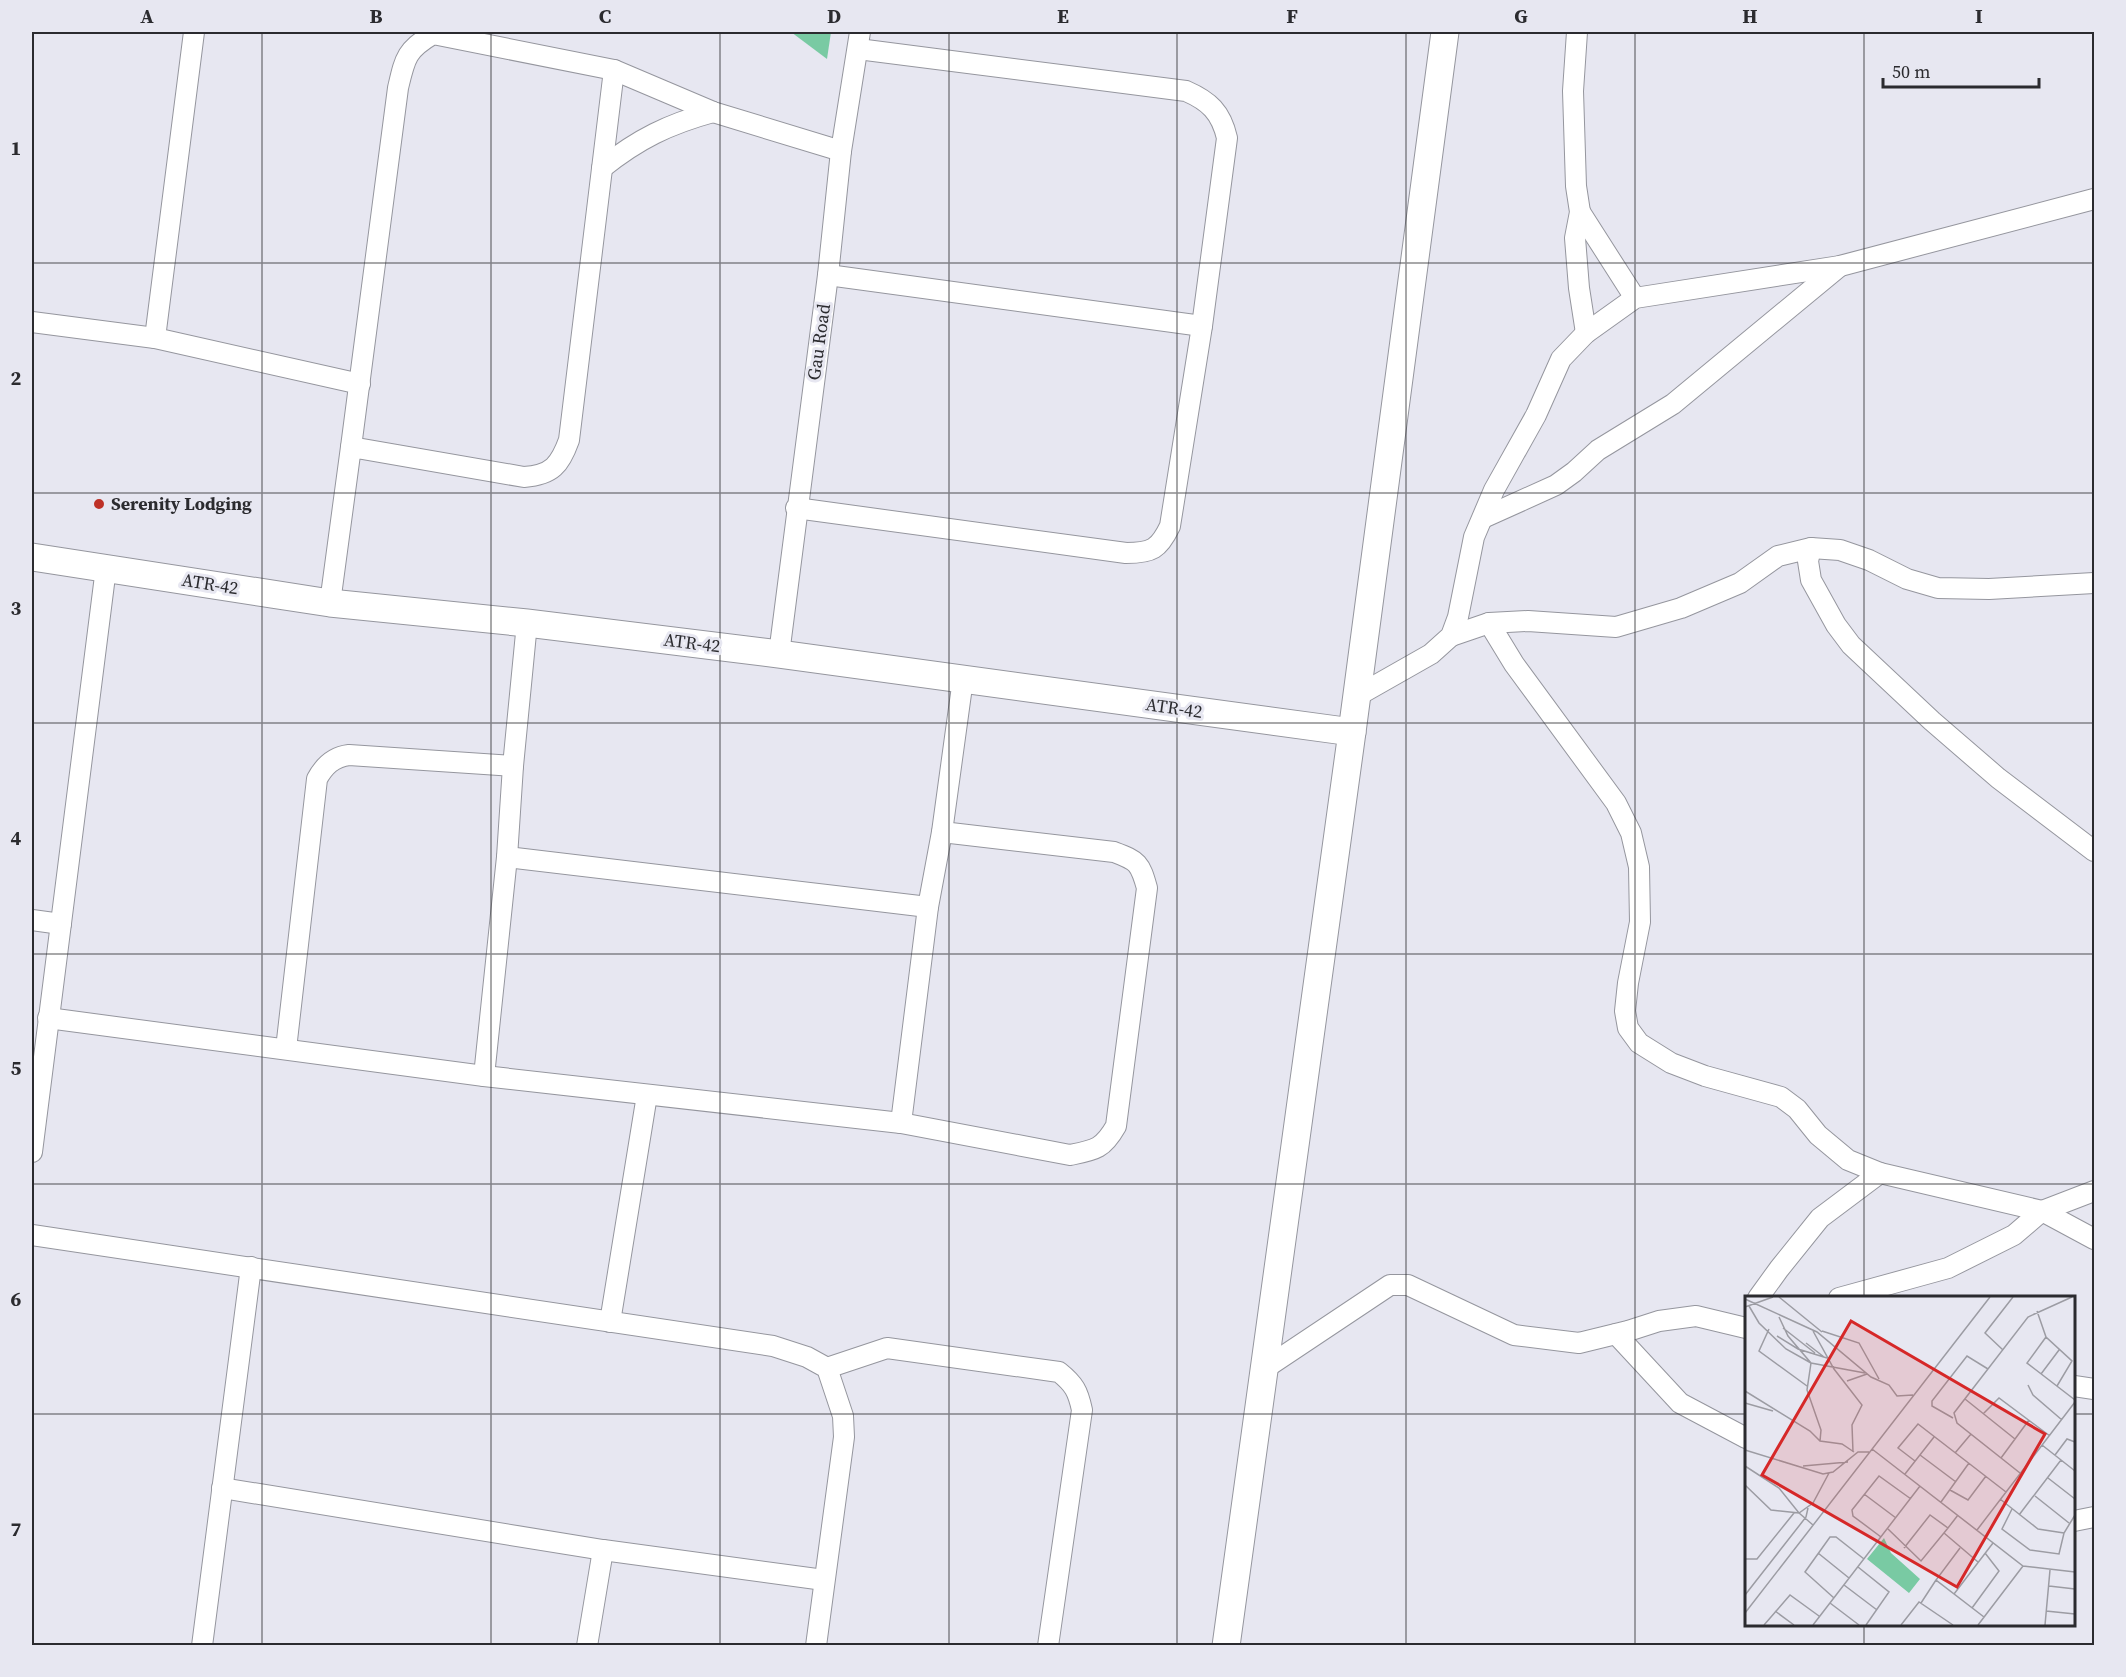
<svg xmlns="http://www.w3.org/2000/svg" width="2126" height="1677" font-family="'Source Serif 4',serif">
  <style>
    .green { fill: #79caa3 }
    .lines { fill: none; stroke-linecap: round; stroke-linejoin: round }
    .street-casing { stroke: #95969e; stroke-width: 22 }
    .secondary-casing { stroke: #95969e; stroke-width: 29 }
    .street { stroke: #fff; stroke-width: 20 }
    .secondary { stroke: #fff; stroke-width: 27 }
    .grid { fill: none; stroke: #2b2b2f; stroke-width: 1.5; stroke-opacity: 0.55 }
    .poi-dot { fill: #be3127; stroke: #e7e7f1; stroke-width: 2 }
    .labels { text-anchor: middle; stroke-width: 6; stroke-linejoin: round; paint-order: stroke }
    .street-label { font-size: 18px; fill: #2b2b2f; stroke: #e7e7f1 }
    .poi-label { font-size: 18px; font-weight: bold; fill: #2b2b2f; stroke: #e7e7f1; text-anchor: start }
    .inset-road { fill: none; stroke: #9c9ca3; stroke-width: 1.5 }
    .view { fill: #d62828; fill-opacity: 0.15; stroke: #d62828; stroke-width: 3 }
    .inset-edge { fill: none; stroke: #2b2b2f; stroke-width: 3 }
    .neatline { fill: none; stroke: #2b2b2f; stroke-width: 2 }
    .grid-label { font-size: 20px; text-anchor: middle; font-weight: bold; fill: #2b2b2f }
  </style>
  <rect width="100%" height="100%" fill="#e7e7f1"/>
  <!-- green -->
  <polygon class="green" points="791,32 831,32 827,59"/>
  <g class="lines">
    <!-- street casing -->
    <g class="street-casing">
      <g id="street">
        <polyline points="1577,32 1573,91 1576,186 1580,212 1575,238 1579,288 1586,333"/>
        <path d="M 602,168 C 638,139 669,124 713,112"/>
        <polyline points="1580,212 1635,298"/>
        <polyline points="828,275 1202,326"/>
        <polyline points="32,322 155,338 360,384"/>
        <polyline points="155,338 194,32"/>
        <path d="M 351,447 L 398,88 C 405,58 406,50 433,34 L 614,70 L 713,112 L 841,151"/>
        <path d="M 796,508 L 1126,553 C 1152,553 1159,549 1170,526 L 1202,326 L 1227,138 C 1221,112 1209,101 1186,91 L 858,49"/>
        <polyline points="1483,518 1556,485 1574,472 1598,450 1673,404 1840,266"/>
        <polyline points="1811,548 1808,561 1811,580 1836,625 1851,645 1932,721 1998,778 2094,851"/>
        <path d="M 330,603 L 351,447 L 524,477 C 552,475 560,465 569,440 L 614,70"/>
        <polyline points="1489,623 1514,664 1616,803 1631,833 1639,867 1640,922 1628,983 1625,1011 1628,1028 1639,1043 1671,1063 1705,1076 1781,1097 1797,1109 1818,1135 1848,1160 1880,1173 2042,1211 2094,1239"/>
        <polyline points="1451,636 1489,623 1528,621 1616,627 1681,608 1740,583 1778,556 1811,548 1840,550 1869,560 1907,579 1938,588 1989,589 2094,583"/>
        <polyline points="779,654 828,275 841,151 860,32"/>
        <polyline points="1357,696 1431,654 1451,636 1458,617 1474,537 1494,490 1536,415 1561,359 1586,333 1635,298 1840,266 2094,199"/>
        <polyline points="507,857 928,907"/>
        <polyline points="32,920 61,924"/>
        <path d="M 48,1018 L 484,1076 L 901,1123 L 1070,1155 C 1095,1150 1103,1149 1116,1126 L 1147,888 C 1140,863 1138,861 1114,852 L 942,832"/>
        <path d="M 286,1049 L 317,779 C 324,766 333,757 349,755 L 513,766"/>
        <polyline points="484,1076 507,857 513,766 527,623"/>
        <polyline points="901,1123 928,907 942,832 963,679"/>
        <polyline points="32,1152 106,568"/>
        <polyline points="32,1235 773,1346 807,1357 827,1368 843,1416 844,1437 816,1646"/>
        <polyline points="1758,1298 1779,1269 1820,1218 1880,1173"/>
        <polyline points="1839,1298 1948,1268 2014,1235 2042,1211 2094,1191"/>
        <polyline points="610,1322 647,1095"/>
        <polyline points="1616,1334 1680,1403 1746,1438"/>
        <path d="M 827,1368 L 887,1348 L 1059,1372 C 1074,1384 1078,1391 1082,1410 L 1048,1646"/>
        <polyline points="1264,1369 1390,1285 1408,1285 1514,1335 1579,1343 1628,1331 1659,1321 1696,1316 1746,1328"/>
        <polyline points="2074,1386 2094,1389"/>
        <polyline points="222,1488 603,1550 824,1580"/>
        <polyline points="2074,1521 2094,1517"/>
        <polyline points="202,1646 251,1267"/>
        <polyline points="587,1646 603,1550"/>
      </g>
    </g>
    <!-- secondary casing -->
    <g class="secondary-casing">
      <g id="secondary">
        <polyline points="32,557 330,603 527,623 779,654 1352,732"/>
        <polyline points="1226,1646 1352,732 1445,32"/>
      </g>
    </g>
    <!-- street -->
    <use href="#street" class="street"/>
    <!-- secondary -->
    <use href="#secondary" class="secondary"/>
  </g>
  <!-- grid -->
  <path class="grid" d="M 262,32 L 262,1646M 491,32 L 491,1646M 720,32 L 720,1646M 949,32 L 949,1646M 1177,32 L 1177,1646M 1406,32 L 1406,1646M 1635,32 L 1635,1646M 1864,32 L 1864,1298M 32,263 L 2094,263M 32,493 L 2094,493M 32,723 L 2094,723M 32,954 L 2094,954M 32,1184 L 2094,1184M 32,1414 L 1746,1414M 2074,1414 L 2094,1414M 1864,1624 L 1864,1646"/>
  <!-- markers -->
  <circle class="poi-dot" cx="99" cy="504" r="6"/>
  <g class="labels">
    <!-- street labels -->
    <g class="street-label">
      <text transform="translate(819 342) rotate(-82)" y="6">Gau Road</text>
      <text transform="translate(210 584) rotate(9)" y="6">ATR-42</text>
      <text transform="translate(692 643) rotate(7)" y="6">ATR-42</text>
      <text transform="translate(1174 708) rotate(8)" y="6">ATR-42</text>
    </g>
    <!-- poi labels -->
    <g class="poi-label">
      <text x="111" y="510">Serenity Lodging</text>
    </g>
  </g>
  <!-- overview -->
  <g transform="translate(1745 1296)">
    <rect width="330" height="330" fill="#e7e7f1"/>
    <path d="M 139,242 L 146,257 L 175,283 L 164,297 L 122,263 Z" fill="#79caa3"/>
    <path class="inset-road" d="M 34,1 L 77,36M 0,3 L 72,36 L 126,81 L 144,89 L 152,100 L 168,99M 4,10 L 14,27 L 41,53 L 66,67 L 62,94 L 76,134 L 75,145M 0,11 L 28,1M 292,15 L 301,41 L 327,65 L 312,90M 34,21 L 43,40 L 66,67 L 120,77M 38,32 L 70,57M 24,33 L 14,55 L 62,90M 68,35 L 89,73 L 117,109 L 107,129 L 108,156M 77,35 L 114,47 L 134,83M 32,40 L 53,53 L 82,62M 301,41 L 282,67 L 330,104M 61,47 L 79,61M 258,54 L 240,37 L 268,1M 296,78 L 314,54M 102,85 L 122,78M 283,89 L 288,99 L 317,124M 0,95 L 65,135 L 75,145 L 97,148 L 109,156M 220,103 L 270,143M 0,107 L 28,115M 238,118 L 254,102 L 305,140M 208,122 L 187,110 L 187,105 L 222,60 L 243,73M 297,149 L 330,175M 127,153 L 278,270 L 330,276M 0,154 L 78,178 L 88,176 L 113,156 L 124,156M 210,157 L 226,138M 175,159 L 211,186M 310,159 L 322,143 L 330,146M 256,162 L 284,124M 170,165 L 153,152 L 173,128 L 261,196M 0,170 L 34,192 L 54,217 L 68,207 L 84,177M 58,170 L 103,166M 275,177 L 212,127 L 209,117 L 283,21 L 327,1M 160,178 L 189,141M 303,182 L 330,203M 0,189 L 26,214 L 54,217 L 68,229M 205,194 L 223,204 L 241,180M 119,198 L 151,222M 290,200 L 324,227M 255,203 L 293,233 L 319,237M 196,206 L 224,167M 267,213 L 257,233 L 285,254 L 314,258 L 319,237 L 330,219M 274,219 L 316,164M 143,233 L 176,265 L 203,232M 232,234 L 330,106M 199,237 L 233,266M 136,241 L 108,220 L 107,214 L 134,180 L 166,203M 159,252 L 185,219 L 203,232 L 213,219M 215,252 L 191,284 L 239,321M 73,257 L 104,282M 0,263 L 12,263 L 49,217M 113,271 L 144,296 L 121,329M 99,289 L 132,314M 304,290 L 330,293M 209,298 L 248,247M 0,299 L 61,221 L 63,212M 89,302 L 60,276 L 85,241 L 91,241 L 119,263M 85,307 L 114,329M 176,307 L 191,284M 227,312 L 254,275 L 240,257M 30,315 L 49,329M 301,315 L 330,318M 0,317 L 245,1M 19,329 L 45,299 L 74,320M 68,329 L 175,190M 156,329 L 174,306 L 208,329M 233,329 L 278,270M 300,329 L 305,274"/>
    <path class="view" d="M 106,25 L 300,138 L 212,291 L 17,179 Z"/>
    <rect width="330" height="330" class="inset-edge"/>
  </g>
  <!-- border -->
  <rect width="2126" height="1677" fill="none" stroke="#e7e7f1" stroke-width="66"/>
  <!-- scale -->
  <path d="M1883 78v9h156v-9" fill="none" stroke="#2b2b2f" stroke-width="3"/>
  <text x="1892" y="78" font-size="18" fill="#2b2b2f" stroke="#e7e7f1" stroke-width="4.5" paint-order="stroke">50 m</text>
  <rect x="33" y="33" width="2060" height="1611" class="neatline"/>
  <g class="grid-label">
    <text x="147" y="23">A</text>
    <text x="376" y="23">B</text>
    <text x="605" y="23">C</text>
    <text x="834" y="23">D</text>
    <text x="1063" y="23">E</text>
    <text x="1292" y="23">F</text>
    <text x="1521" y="23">G</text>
    <text x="1750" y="23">H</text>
    <text x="1979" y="23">I</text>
    <text x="16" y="155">1</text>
    <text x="16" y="385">2</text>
    <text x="16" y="615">3</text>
    <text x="16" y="845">4</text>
    <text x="16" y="1075">5</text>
    <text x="16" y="1306">6</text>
    <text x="16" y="1536">7</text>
  </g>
</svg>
